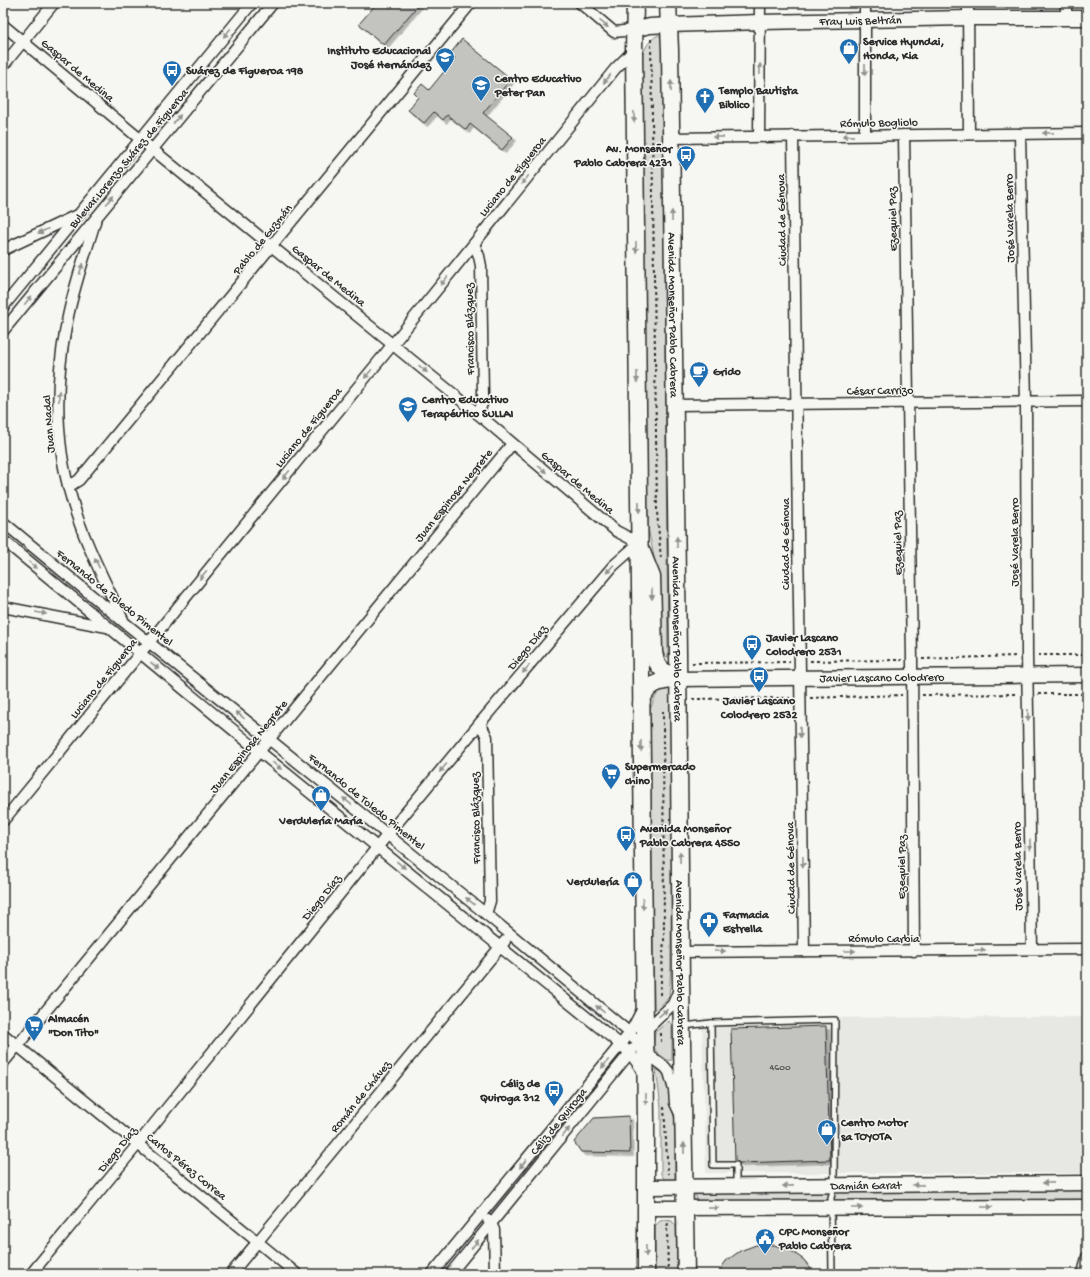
<svg xmlns="http://www.w3.org/2000/svg" width="1090" height="1277" font-family="'Gochi Hand',sans-serif">
  <style>
    .built { fill: #e7e7e3 }
    .green { fill: #d9d9d5; stroke: #828280 }
    .building { fill: #c3c3c0; stroke: #2b2b2b; filter: url(#shadow) }
    .lines { fill: none; stroke-linecap: round; stroke-linejoin: round }
    .service-casing { stroke: #2b2b2b; stroke-width: 8 }
    .minor-casing { stroke: #2b2b2b; stroke-width: 13 }
    .secondary-casing { stroke: #2b2b2b; stroke-width: 17 }
    .primary-casing { stroke: #2b2b2b; stroke-width: 19 }
    .path { stroke: #2b2b2b; stroke-width: 2; stroke-dasharray: 3 3; stroke-linecap: butt }
    .service { stroke: #f6f6f2; stroke-width: 5 }
    .minor { stroke: #f6f6f2; stroke-width: 10 }
    .secondary { stroke: #f6f6f2; stroke-width: 14 }
    .primary { stroke: #f6f6f2; stroke-width: 16 }
    .oneway { fill: #90908e }
    .labels { text-anchor: middle; stroke-width: 3; stroke-linejoin: round; paint-order: stroke }
    .number-label { font-size: 10px; fill: #515150 }
    .street-label { font-size: 12px; fill: #2b2b2b; stroke: #f6f6f2 }
    .poi-label { font-size: 12px; font-weight: bold; fill: #2b2b2b; stroke: #f6f6f2; text-anchor: start }
  </style>
  <defs>
    <filter id="shadow"><feDropShadow dx="3.5" dy="3.5" stdDeviation="0" flood-color="#0004"/></filter>
  </defs>
  <rect width="100%" height="100%" fill="#f6f6f2"/>
  <filter id="ink" filterUnits="userSpaceOnUse"><feTurbulence type="fractalNoise" baseFrequency=".025" numOctaves="2"/><feDisplacementMap in="SourceGraphic" scale="8" xChannelSelector="R" yChannelSelector="G"/><feConvolveMatrix kernelMatrix="1 2 1 2 8 2 1 2 1" color-interpolation-filters="sRGB"/></filter>
  <g filter="url(#ink)">
    <!-- built -->
    <polygon class="built" points="1087,1017 1087,1173 706,1173 702,1018"/>
    <!-- green -->
    <g class="green">
      <path d="M 658,35 L 662,37 L 668,657 L 666,657 L 660,648 L 658,576 L 648,528 L 641,63 C 642,51 648,41 658,35 Z"/>
      <path d="M 667,686 L 672,688 L 672,692 L 671,966 L 669,997 L 658,1008 L 654,1010 L 650,710 C 654,699 657,691 667,686 Z"/>
      <path d="M 669,1021 L 672,1025 L 672,1060 C 668,1061 667,1060 663,1057 C 651,1049 654,1046 655,1032 Z"/>
      <polygon points="656,1069 663,1073 668,1079 670,1088 672,1108 675,1121 675,1182 665,1180 661,1174 661,1107"/>
      <polygon points="1087,1187 1087,1202 701,1201 697,1200 695,1193"/>
      <polygon points="664,1220 672,1221 676,1226 677,1274 655,1274 655,1226 660,1221"/>
    </g>
    <!-- building -->
    <g class="building">
      <polygon points="377,3 420,3 384,45 359,24"/>
      <polygon points="462,39 511,79 483,113 513,137 502,150 470,124 466,130 447,115 443,120 434,112 424,123 408,110 418,97 414,93 422,84 429,90 455,58 450,54"/>
      <polygon points="826,1026 830,1160 739,1163 735,1161 731,1029"/>
      <polygon points="629,1116 630,1153 581,1152 574,1142 594,1118"/>
      <polygon points="756,1245 774,1245 790,1250 804,1260 814,1274 717,1274 726,1261 740,1251"/>
    </g>
    <g class="lines">
      <!-- service casing -->
      <g class="service-casing">
        <g id="service">
          <polyline points="711,1023 835,1020 834,1185 831,1198 832,1274"/>
          <polyline points="683,1026 711,1023 713,1165 736,1165 736,1185"/>
        </g>
      </g>
      <!-- minor casing -->
      <g class="minor-casing">
        <g id="minor">
          <polyline points="580,3 614,32 633,30"/>
          <polyline points="968,3 969,134"/>
          <polyline points="1066,3 1066,18"/>
          <polyline points="3,25 152,149 478,414 616,531 639,543 613,566 480,723 388,834 138,1144 31,1274"/>
          <polyline points="3,66 54,3"/>
          <polyline points="1020,134 1026,401 1027,655 1032,949"/>
          <polyline points="865,135 865,3"/>
          <polyline points="904,135 912,660 914,951"/>
          <polyline points="759,136 760,3"/>
          <path d="M 793,136 C 797,408 799,679 804,951"/>
          <polyline points="671,138 1087,133"/>
          <path d="M 95,222 C 85,256 72,291 66,327 C 55,384 55,444 72,500 C 84,542 105,581 123,620"/>
          <polyline points="474,244 479,256 481,266 483,396 482,404 478,414"/>
          <polyline points="3,250 75,216"/>
          <polyline points="3,307 252,3"/>
          <polyline points="3,331 273,3"/>
          <polyline points="674,405 1087,401"/>
          <polyline points="68,487 79,480 471,3"/>
          <polyline points="3,522 125,623 486,914 630,1033 645,1052 665,1067 669,1072 674,1090 675,1103 681,1116"/>
          <polyline points="3,540 260,752 621,1045 630,1053 645,1074"/>
          <polyline points="3,607 107,627"/>
          <polyline points="480,723 487,737 490,901 486,914"/>
          <polyline points="3,821 393,344 615,69 634,50"/>
          <polyline points="681,952 1087,949"/>
          <polyline points="644,1032 673,1004 678,992"/>
          <polyline points="3,1034 297,1274"/>
          <polyline points="3,1063 512,444"/>
          <polyline points="488,1220 491,1223 494,1230 495,1274"/>
          <polyline points="231,1274 505,941"/>
          <polyline points="432,1274 630,1033 643,1008"/>
          <polyline points="450,1274 633,1049"/>
          <polyline points="1083,1274 1087,1257"/>
        </g>
      </g>
      <!-- secondary casing -->
      <g class="secondary-casing">
        <g id="secondary">
          <path id="s1" d="M 633,30 L 650,26 L 669,25 L 761,22 L 968,18 L 1087,18"/>
          <path id="s2" d="M 678,679 L 1087,675"/>
          <path id="s3" d="M 646,1187 L 1087,1183"/>
          <polyline points="646,1208 1087,1207"/>
        </g>
      </g>
      <!-- primary casing -->
      <g class="primary-casing">
        <g id="primary">
          <polyline points="635,3 634,50 646,1120 646,1274"/>
          <path id="s4" d="M 668,3 L 670,50 L 678,653 L 681,982 L 686,1274"/>
          <path d="M 642,552 L 652,577 L 654,652 C 656,668 664,672 678,679"/>
          <path d="M 641,704 C 646,683 659,681 678,679"/>
        </g>
      </g>
      <!-- path -->
      <g class="path">
        <polyline points="651,39 657,512 661,559"/>
        <polyline points="1038,655 1087,655"/>
        <polyline points="922,659 1016,656"/>
        <polyline points="810,661 902,660"/>
        <polyline points="692,663 790,662"/>
        <polyline points="1038,694 1087,694"/>
        <polyline points="922,695 1018,694"/>
        <polyline points="810,698 902,695"/>
        <polyline points="692,699 790,698"/>
        <polyline points="660,995 664,940 663,711"/>
        <polyline points="661,1042 661,1031"/>
        <polyline points="664,1107 668,1174"/>
        <polyline points="668,1274 667,1227 669,1220"/>
      </g>
      <!-- service -->
      <use href="#service" class="service"/>
      <!-- minor -->
      <use href="#minor" class="minor"/>
      <!-- secondary -->
      <use href="#secondary" class="secondary"/>
      <!-- primary -->
      <use href="#primary" class="primary"/>
    </g>
    <!-- one-way arrows -->
    <defs><path id="oneway-solid" d="M-6-.8H1V-3.2L6.5 0L1 3.2V.8H-6Z"/></defs>
    <g class="oneway">
      <use href="#oneway-solid" transform="translate(604 24) rotate(41)"/>
      <use href="#oneway-solid" transform="translate(227 33) rotate(129)"/>
      <use href="#oneway-solid" transform="translate(760 69) rotate(-89)"/>
      <use href="#oneway-solid" transform="translate(865 70) rotate(90)"/>
      <use href="#oneway-solid" transform="translate(607 79) rotate(129)"/>
      <use href="#oneway-solid" transform="translate(671 86) rotate(-90)"/>
      <use href="#oneway-solid" transform="translate(634 117) rotate(89)"/>
      <use href="#oneway-solid" transform="translate(177 119) rotate(-51)"/>
      <use href="#oneway-solid" transform="translate(1048 133) rotate(179)"/>
      <use href="#oneway-solid" transform="translate(848 136) rotate(179)"/>
      <use href="#oneway-solid" transform="translate(718 137) rotate(179)"/>
      <use href="#oneway-solid" transform="translate(525 180) rotate(129)"/>
      <use href="#oneway-solid" transform="translate(110 200) rotate(-50)"/>
      <use href="#oneway-solid" transform="translate(672 216) rotate(-91)"/>
      <use href="#oneway-solid" transform="translate(43 231) rotate(155)"/>
      <use href="#oneway-solid" transform="translate(636 247) rotate(89)"/>
      <use href="#oneway-solid" transform="translate(81 269) rotate(-74)"/>
      <use href="#oneway-solid" transform="translate(444 281) rotate(129)"/>
      <use href="#oneway-solid" transform="translate(28 300) rotate(-51)"/>
      <use href="#oneway-solid" transform="translate(423 369) rotate(40)"/>
      <use href="#oneway-solid" transform="translate(368 374) rotate(129)"/>
      <use href="#oneway-solid" transform="translate(637 377) rotate(89)"/>
      <use href="#oneway-solid" transform="translate(59 396) rotate(-89)"/>
      <use href="#oneway-solid" transform="translate(542 469) rotate(40)"/>
      <use href="#oneway-solid" transform="translate(286 475) rotate(129)"/>
      <use href="#oneway-solid" transform="translate(639 507) rotate(89)"/>
      <use href="#oneway-solid" transform="translate(677 542) rotate(-91)"/>
      <use href="#oneway-solid" transform="translate(97 563) rotate(-115)"/>
      <use href="#oneway-solid" transform="translate(33 565) rotate(40)"/>
      <use href="#oneway-solid" transform="translate(610 569) rotate(132)"/>
      <use href="#oneway-solid" transform="translate(203 575) rotate(129)"/>
      <use href="#oneway-solid" transform="translate(652 594) rotate(89)"/>
      <use href="#oneway-solid" transform="translate(41 613) rotate(10)"/>
      <use href="#oneway-solid" transform="translate(155 666) rotate(39)"/>
      <use href="#oneway-solid" transform="translate(526 669) rotate(130)"/>
      <use href="#oneway-solid" transform="translate(240 715) rotate(-141)"/>
      <use href="#oneway-solid" transform="translate(1028 715) rotate(89)"/>
      <use href="#oneway-solid" transform="translate(800 732) rotate(89)"/>
      <use href="#oneway-solid" transform="translate(641 746) rotate(89)"/>
      <use href="#oneway-solid" transform="translate(277 766) rotate(39)"/>
      <use href="#oneway-solid" transform="translate(443 768) rotate(130)"/>
      <use href="#oneway-solid" transform="translate(347 801) rotate(-141)"/>
      <use href="#oneway-solid" transform="translate(1030 845) rotate(89)"/>
      <use href="#oneway-solid" transform="translate(680 857) rotate(-91)"/>
      <use href="#oneway-solid" transform="translate(803 862) rotate(89)"/>
      <use href="#oneway-solid" transform="translate(401 865) rotate(39)"/>
      <use href="#oneway-solid" transform="translate(470 901) rotate(-141)"/>
      <use href="#oneway-solid" transform="translate(643 904) rotate(89)"/>
      <use href="#oneway-solid" transform="translate(980 950) rotate(-1)"/>
      <use href="#oneway-solid" transform="translate(720 951)"/>
      <use href="#oneway-solid" transform="translate(850 951)"/>
      <use href="#oneway-solid" transform="translate(600 1009) rotate(-141)"/>
      <use href="#oneway-solid" transform="translate(663 1013) rotate(-41)"/>
      <use href="#oneway-solid" transform="translate(605 1064) rotate(129)"/>
      <use href="#oneway-solid" transform="translate(646 1099) rotate(89)"/>
      <use href="#oneway-solid" transform="translate(566 1132) rotate(-51)"/>
      <use href="#oneway-solid" transform="translate(684 1148) rotate(-91)"/>
      <use href="#oneway-solid" transform="translate(523 1164) rotate(129)"/>
      <use href="#oneway-solid" transform="translate(1048 1183) rotate(179)"/>
      <use href="#oneway-solid" transform="translate(918 1185) rotate(179)"/>
      <use href="#oneway-solid" transform="translate(788 1186) rotate(179)"/>
      <use href="#oneway-solid" transform="translate(987 1207)"/>
      <use href="#oneway-solid" transform="translate(713 1208)"/>
      <use href="#oneway-solid" transform="translate(857 1208)"/>
      <use href="#oneway-solid" transform="translate(475 1244) rotate(-51)"/>
      <use href="#oneway-solid" transform="translate(646 1251) rotate(90)"/>
    </g>
  </g>
  <!-- icons -->
  <defs>
    <g id="shop-pin" transform="scale(1)"><path d="M0 17L-7.5 6A9.5 9.5 0 1 1 7.5 6Z" fill="#1f6fb2" stroke="#f6f6f2"/><path d="M-5-2.5h2.3a2.7 3.5 0 0 1 5.4 0H5L5.5 6h-11ZM-1.5-2.5h3a1.5 2.3 0 0 0-3 0Z" fill="#fff"/></g>
    <g id="school-pin" transform="scale(1)"><path d="M0 17L-7.5 6A9.5 9.5 0 1 1 7.5 6Z" fill="#1f6fb2" stroke="#f6f6f2"/><path d="M0-5L7-2L0 1L-7-2ZM-4 1L0 2.5L4 1V4Q0 6-4 4Z" fill="#fff"/></g>
    <g id="bus-pin" transform="scale(1)"><path d="M0 17L-7.5 6A9.5 9.5 0 1 1 7.5 6Z" fill="#1f6fb2" stroke="#f6f6f2"/><path d="M-5-6H5V4H4V6H2V4H-2V6H-4V4H-5ZM-3.5-4V0h7V-4ZM-3.5 1.2v1.5H-2V1.2ZM2 1.2v1.5H3.5V1.2Z" fill="#fff"/></g>
    <g id="church-pin" transform="scale(1)"><path d="M0 17L-7.5 6A9.5 9.5 0 1 1 7.5 6Z" fill="#1f6fb2" stroke="#f6f6f2"/><path d="M-1.2-6h2.4v3.5h3.3v2.4h-3.3V6h-2.4V-.1h-3.3v-2.4h3.3Z" fill="#fff"/></g>
    <g id="cafe-pin" transform="scale(1)"><path d="M0 17L-7.5 6A9.5 9.5 0 1 1 7.5 6Z" fill="#1f6fb2" stroke="#f6f6f2"/><path d="M-5.5-4.5H6V0H3Q3 3.5 0 3.5H-2.5Q-5.5 3.5-5.5 0ZM3-3.2v2h1.7v-2ZM-6 4.5H4V6H-6Z" fill="#fff"/></g>
    <g id="supermarket-pin" transform="scale(1)"><path d="M0 17L-7.5 6A9.5 9.5 0 1 1 7.5 6Z" fill="#1f6fb2" stroke="#f6f6f2"/><path d="M-6-5.5h2.5l.6 2H6L4.5 2H-2.5L-4.4-4H-6ZM-1.5 3.2a1.3 1.3 0 1 0 .1 0ZM3 3.2a1.3 1.3 0 1 0 .1 0Z" fill="#fff"/></g>
    <g id="pharmacy-pin" transform="scale(1)"><path d="M0 17L-7.5 6A9.5 9.5 0 1 1 7.5 6Z" fill="#1f6fb2" stroke="#f6f6f2"/><path d="M-2-6h4v4h4v4h-4v4h-4v-4h-4v-4h4Z" fill="#fff"/></g>
    <g id="civic-pin" transform="scale(1)"><path d="M0 17L-7.5 6A9.5 9.5 0 1 1 7.5 6Z" fill="#1f6fb2" stroke="#f6f6f2"/><path d="M-.6-6.5H3V-4.5H.6V-3L4-1V1h2V6H-6V1h2V-1L-.6-3ZM-1.2 2.5V6h2.4V2.5Z" fill="#fff"/></g>
  </defs>
  <g fill-rule="evenodd">
    <use href="#shop-pin" x="849" y="48"/>
    <use href="#school-pin" x="445" y="57"/>
    <use href="#bus-pin" x="172" y="70"/>
    <use href="#school-pin" x="481" y="85"/>
    <use href="#church-pin" x="705" y="97"/>
    <use href="#bus-pin" x="686" y="155"/>
    <use href="#cafe-pin" x="699" y="371"/>
    <use href="#school-pin" x="408" y="406"/>
    <use href="#bus-pin" x="752" y="644"/>
    <use href="#bus-pin" x="759" y="676"/>
    <use href="#supermarket-pin" x="611" y="773"/>
    <use href="#shop-pin" x="321" y="795"/>
    <use href="#bus-pin" x="626" y="835"/>
    <use href="#shop-pin" x="633" y="881"/>
    <use href="#pharmacy-pin" x="709" y="921"/>
    <use href="#supermarket-pin" x="34" y="1025"/>
    <use href="#bus-pin" x="554" y="1090"/>
    <use href="#shop-pin" x="827" y="1129"/>
    <use href="#civic-pin" x="765" y="1238"/>
  </g>
  <g class="labels">
    <!-- number labels -->
    <g class="number-label">
      <text x="780" y="1070">4600</text>
    </g>
    <!-- street labels -->
    <g class="street-label">
      <text dy="4" stroke="none"><textPath href="#s1" startOffset="228">Fray Luis Beltrán</textPath></text>
      <text transform="translate(78 70) rotate(40)" y="4">Gaspar de Medina</text>
      <text transform="translate(879 122) rotate(-1)" y="4">Rómulo Bogliolo</text>
      <text transform="translate(128 158) rotate(-50)" y="4">Bulevar Lorenzo Suárez de Figueroa</text>
      <text transform="translate(512 176) rotate(-51)" y="4">Luciano de Figueroa</text>
      <text transform="translate(1009 218) rotate(-91)" y="4">José Varela Berro</text>
      <text transform="translate(892 219) rotate(-91)" y="4">Ezequiel Paz</text>
      <text transform="translate(781 220) rotate(-91)" y="4">Ciudad de Génova</text>
      <text transform="translate(262 239) rotate(-51)" y="4">Pablo de Guzmán</text>
      <text transform="translate(329 275) rotate(39)" y="4">Gaspar de Medina</text>
      <text dy="4" stroke="none"><textPath href="#s4" startOffset="312">Avenida Monseñor Pablo Cabrera</textPath></text>
      <text transform="translate(469 329) rotate(-91)" y="4">Francisco Blázquez</text>
      <text transform="translate(880 390) rotate(-1)" y="4">César Carrizo</text>
      <text transform="translate(48 424) rotate(-94)" y="4">Juan Nadal</text>
      <text transform="translate(308 427) rotate(-51)" y="4">Luciano de Figueroa</text>
      <text transform="translate(578 482) rotate(40)" y="4">Gaspar de Medina</text>
      <text transform="translate(453 495) rotate(-51)" y="4">Juan Espinosa Negrete</text>
      <text transform="translate(1014 542) rotate(-90)" y="4">José Varela Berro</text>
      <text transform="translate(897 543) rotate(-91)" y="4">Ezequiel Paz</text>
      <text transform="translate(785 544) rotate(-90)" y="4">Ciudad de Génova</text>
      <text transform="translate(115 597) rotate(39)" y="4">Fernando de Toledo Pimentel</text>
      <text dy="4" stroke="none"><textPath href="#s4" startOffset="636">Avenida Monseñor Pablo Cabrera</textPath></text>
      <text transform="translate(527 647) rotate(-50)" y="4">Diego Díaz</text>
      <text dy="4" stroke="none"><textPath href="#s2" startOffset="204">Javier Lascano Colodrero</textPath></text>
      <text transform="translate(103 678) rotate(-51)" y="4">Luciano de Figueroa</text>
      <text transform="translate(248 746) rotate(-51)" y="4">Juan Espinosa Negrete</text>
      <text transform="translate(367 801) rotate(39)" y="4">Fernando de Toledo Pimentel</text>
      <text transform="translate(475 818) rotate(-91)" y="4">Francisco Blázquez</text>
      <text transform="translate(1017 866) rotate(-91)" y="4">José Varela Berro</text>
      <text transform="translate(901 867) rotate(-90)" y="4">Ezequiel Paz</text>
      <text transform="translate(790 868) rotate(-91)" y="4">Ciudad de Génova</text>
      <text transform="translate(321 897) rotate(-51)" y="4">Diego Díaz</text>
      <text x="884" y="942">Rómulo Carbia</text>
      <text dy="4" stroke="none"><textPath href="#s4" startOffset="960">Avenida Monseñor Pablo Cabrera</textPath></text>
      <text transform="translate(360 1096) rotate(-51)" y="4">Román de Chávez</text>
      <text transform="translate(558 1121) rotate(-51)" y="4">Céliz de Quiroga</text>
      <text transform="translate(117 1149) rotate(-51)" y="4">Diego Díaz</text>
      <text transform="translate(187 1166) rotate(39)" y="4">Carlos Pérez Correa</text>
      <text dy="4" stroke="none"><textPath href="#s3" startOffset="220">Damián Garat</textPath></text>
    </g>
    <!-- poi labels -->
    <g class="poi-label">
      <text x="863" y="45">Service Hyundai,<tspan x="863" dy="14">Honda, Kia</tspan></text>
      <text x="431" y="54" text-anchor="end">Instituto Educacional<tspan x="431" dy="14">José Hernández</tspan></text>
      <text x="186" y="74">Suárez de Figueroa 198</text>
      <text x="495" y="82">Centro Educativo<tspan x="495" dy="14">Peter Pan</tspan></text>
      <text x="719" y="94">Templo Bautista<tspan x="719" dy="14">Biblico</tspan></text>
      <text x="672" y="152" text-anchor="end">Av. Monseñor<tspan x="672" dy="14">Pablo Cabrera 4231</tspan></text>
      <text x="713" y="375">Grido</text>
      <text x="422" y="403">Centro Educativo<tspan x="422" dy="14">Terapéutico SULLAI</tspan></text>
      <text x="766" y="641">Javier Lascano<tspan x="766" dy="14">Colodrero 2531</tspan></text>
      <text x="759" y="704" text-anchor="middle">Javier Lascano<tspan x="759" dy="14">Colodrero 2532</tspan></text>
      <text x="625" y="770">Supermercado<tspan x="625" dy="14">chino</tspan></text>
      <text x="321" y="824" text-anchor="middle">Verdulería María</text>
      <text x="640" y="832">Avenida Monseñor<tspan x="640" dy="14">Pablo Cabrera 4550</tspan></text>
      <text x="619" y="885" text-anchor="end">Verdulería</text>
      <text x="723" y="918">Farmacia<tspan x="723" dy="14">Estrella</tspan></text>
      <text x="48" y="1022">Almacén<tspan x="48" dy="14">"Don Tito"</tspan></text>
      <text x="540" y="1087" text-anchor="end">Céliz de<tspan x="540" dy="14">Quiroga 312</tspan></text>
      <text x="841" y="1126">Centro Motor<tspan x="841" dy="14">sa TOYOTA</tspan></text>
      <text x="779" y="1235">CPC Monseñor<tspan x="779" dy="14">Pablo Cabrera</tspan></text>
    </g>
  </g>
  <!-- margin -->
  <rect width="1090" height="1277" fill="none" stroke="#f6f6f2" stroke-width="16"/>
  <rect x="8" y="8" width="1074" height="1261" fill="none" stroke="#2b2b2b" stroke-width="1.5" filter="url(#ink)"/>
</svg>
